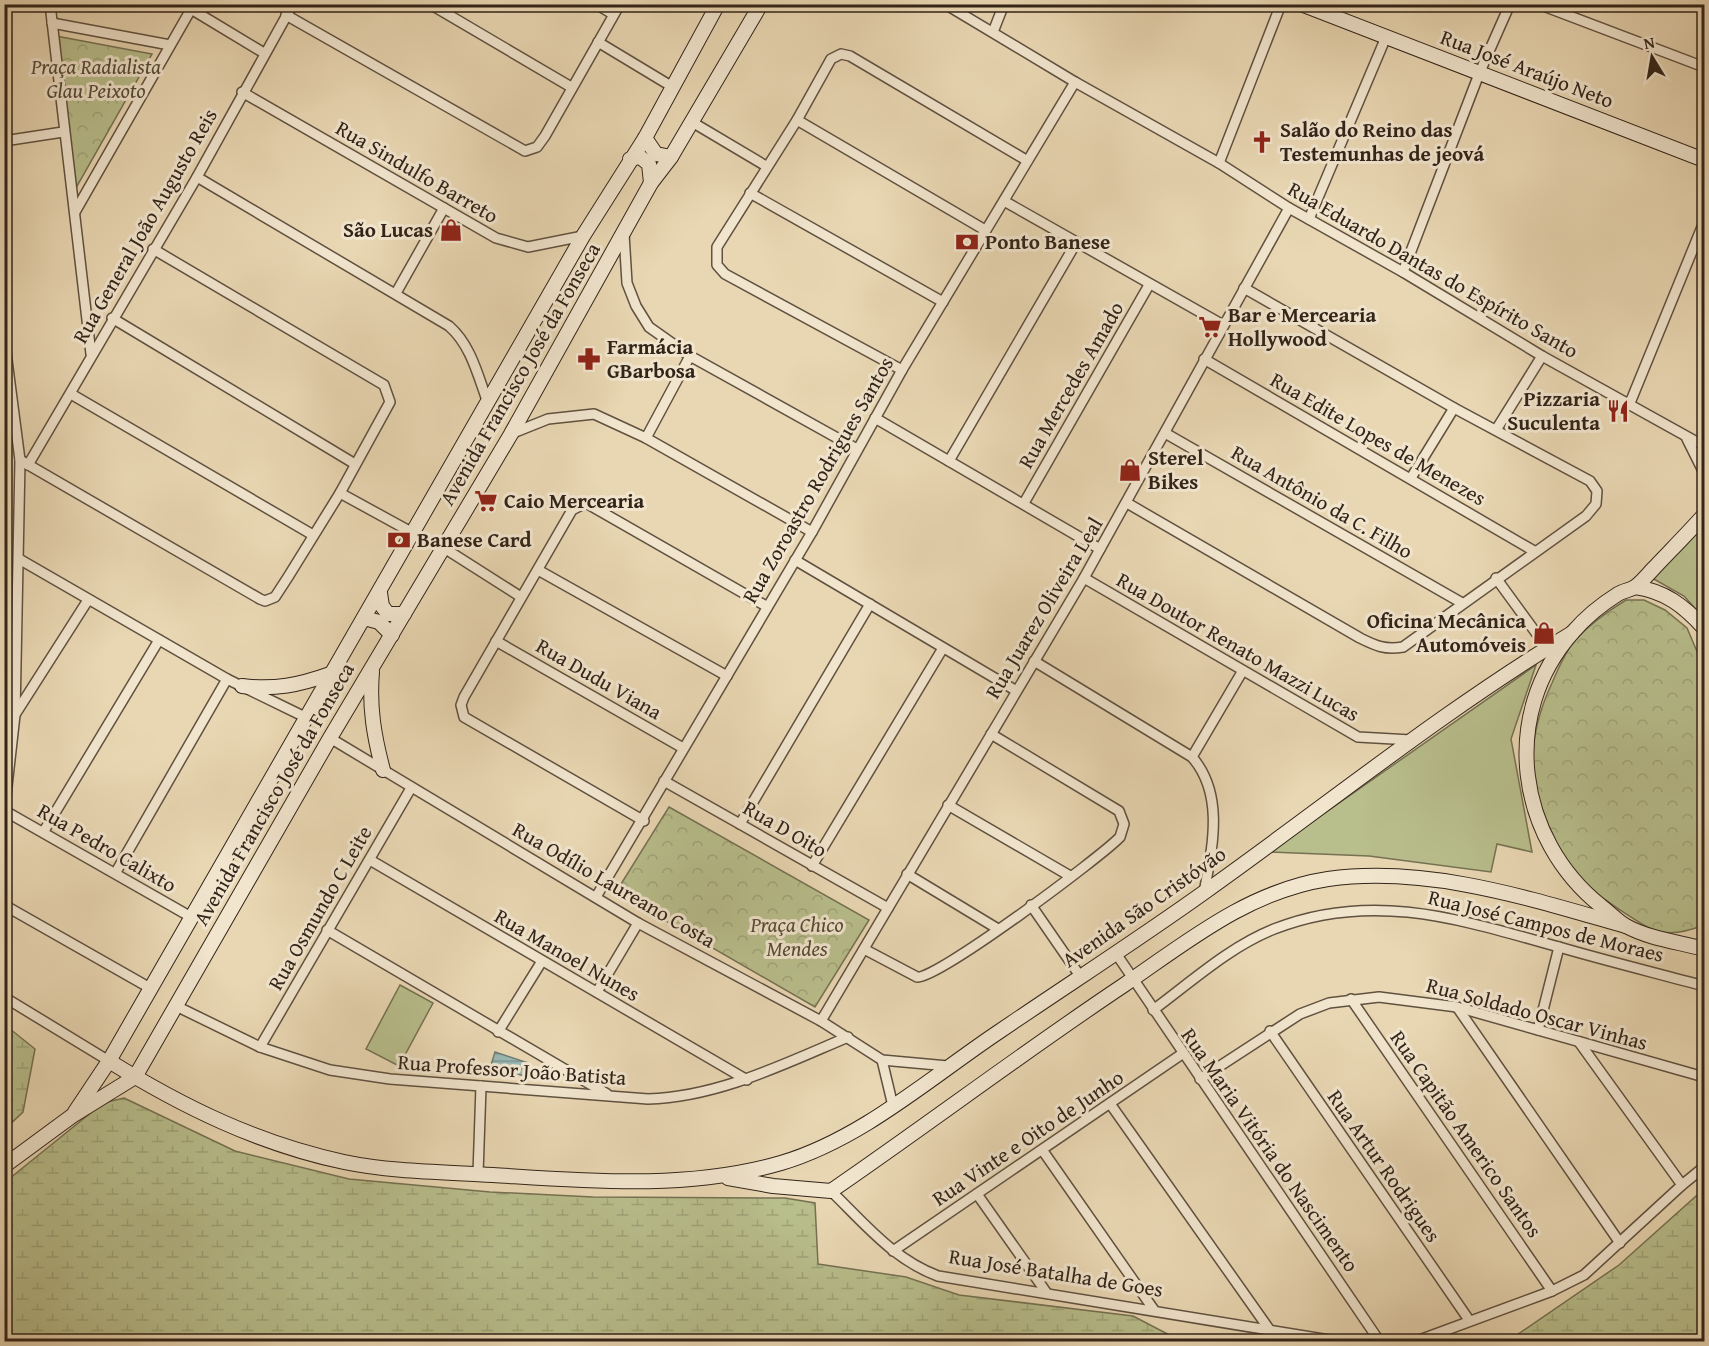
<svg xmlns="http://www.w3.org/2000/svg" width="1709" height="1346" font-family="'Gentium Book Plus',serif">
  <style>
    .grass { fill: #b8be8c; stroke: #757152; stroke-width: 1.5 }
    .forest { fill: url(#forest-crowns); stroke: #757152; stroke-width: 1.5 }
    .wetland { fill: url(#wetland-marsh); stroke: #757152; stroke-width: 1.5 }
    .water { fill: url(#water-rules); stroke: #707d76; stroke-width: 1.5 }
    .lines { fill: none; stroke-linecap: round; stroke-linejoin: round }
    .street-casing { stroke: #605140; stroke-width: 12 }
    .secondary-casing { stroke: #322419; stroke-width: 16 }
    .street { stroke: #f1e5ce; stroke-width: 9 }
    .secondary { stroke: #f1e5ce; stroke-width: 14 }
    .labels { text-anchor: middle; stroke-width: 6; stroke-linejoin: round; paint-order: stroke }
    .park-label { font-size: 21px; font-style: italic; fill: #544a36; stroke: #f1e5ce }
    .street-label { font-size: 21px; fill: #322419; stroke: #f1e5ce }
    .poi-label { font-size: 21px; font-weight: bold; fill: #322419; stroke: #f1e5ce; text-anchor: start }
  </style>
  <defs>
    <pattern id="forest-crowns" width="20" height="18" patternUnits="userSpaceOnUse" patternTransform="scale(1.5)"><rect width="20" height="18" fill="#b8be8c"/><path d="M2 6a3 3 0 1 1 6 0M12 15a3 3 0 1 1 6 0" fill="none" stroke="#9fa378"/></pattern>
    <pattern id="wetland-marsh" width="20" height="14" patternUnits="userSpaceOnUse" patternTransform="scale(1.5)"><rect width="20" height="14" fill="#b8be8c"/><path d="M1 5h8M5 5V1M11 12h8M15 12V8" fill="none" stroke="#9fa378"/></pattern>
    <pattern id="water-rules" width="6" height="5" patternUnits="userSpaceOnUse" patternTransform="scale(1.5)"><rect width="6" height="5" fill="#99b8b4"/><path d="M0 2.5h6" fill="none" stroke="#7d9592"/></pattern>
  </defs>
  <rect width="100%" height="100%" fill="#e9d7b3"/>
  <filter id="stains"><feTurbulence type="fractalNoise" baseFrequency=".00333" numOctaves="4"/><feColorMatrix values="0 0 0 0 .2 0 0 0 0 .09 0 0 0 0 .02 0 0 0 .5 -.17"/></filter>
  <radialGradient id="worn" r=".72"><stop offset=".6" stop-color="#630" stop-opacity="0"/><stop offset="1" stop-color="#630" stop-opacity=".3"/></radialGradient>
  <!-- grass -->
  <g class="grass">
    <polygon points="1704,524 1704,618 1684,596 1652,578"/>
    <polygon points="1536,665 1511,739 1532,852 1497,844 1491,872 1369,856 1269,852"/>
    <polygon points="400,985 433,1003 399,1066 366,1049"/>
  </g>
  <!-- forest -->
  <g class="forest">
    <polygon points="56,36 152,54 73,193"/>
    <path d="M 1626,600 L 1644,600 L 1665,610 L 1687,628 L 1704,668 L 1704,925 C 1663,941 1652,931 1617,908 C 1537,856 1511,770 1552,683 C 1558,669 1566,650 1576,639 C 1591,623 1608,611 1626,600 Z"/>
    <polygon points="669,807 869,920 815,1007 616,892"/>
  </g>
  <!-- wetland -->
  <g class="wetland">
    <polygon points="5,1025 35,1049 23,1112 5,1129"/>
    <polygon points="124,1098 235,1151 349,1179 490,1192 593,1197 785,1198 815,1203 818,1264 906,1277 959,1295 1133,1316 1181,1341 5,1341 4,1183 103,1103"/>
    <polygon points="1704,1189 1704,1341 1508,1341 1619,1265"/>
  </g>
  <!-- water -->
  <polygon class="water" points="495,1052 528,1063 524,1076 491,1065"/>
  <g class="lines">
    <!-- street casing -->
    <g class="street-casing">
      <g id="street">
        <polyline points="50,4 91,354"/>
        <polyline points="430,4 571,87"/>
        <polyline points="596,4 613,14"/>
        <polyline points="945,4 1075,82 1219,163 1289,208 1403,272 1542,356 1704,446"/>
        <polyline points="1538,4 1704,67"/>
        <polyline points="191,9 264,53"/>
        <polyline points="286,15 525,151 537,147 545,136 620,4"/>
        <polyline points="52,23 170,45"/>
        <polyline points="993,32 1004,4"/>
        <polyline points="598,42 671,86"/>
        <polyline points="242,92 496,238 528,247 583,236"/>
        <polyline points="797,120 985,230"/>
        <polyline points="692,122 766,166"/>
        <polyline points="4,141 63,132"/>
        <polyline points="1219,163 1281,4"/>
        <path d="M 197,177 L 449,326 C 471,345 478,376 488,403"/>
        <polyline points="750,193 943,302"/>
        <polyline points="1004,201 1223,325"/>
        <polyline points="75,212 194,4"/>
        <polyline points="1309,219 1386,37"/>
        <polyline points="624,234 627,283 636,306 649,327 690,356 857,449"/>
        <polyline points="1403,272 1479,74 1510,4"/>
        <polyline points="396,293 444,208"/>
        <polyline points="112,318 355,464"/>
        <polyline points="4,337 20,460 15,715 4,813"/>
        <polyline points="1204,359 1534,551"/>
        <polyline points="902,370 725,274 717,265 717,247 797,120 831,59 841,54 850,56 1026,160"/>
        <polyline points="71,394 313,535"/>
        <polyline points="1630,403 1704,222"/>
        <polyline points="875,418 1100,549"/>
        <polyline points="1496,430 1542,356"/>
        <polyline points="513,433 548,419 594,414 646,438 812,532"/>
        <polyline points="1165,433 1462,603"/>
        <polyline points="646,438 690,356"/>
        <polyline points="1687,439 1704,473"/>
        <polyline points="20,460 260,599 265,601 275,597 288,577 340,493 390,402 384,385 153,249"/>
        <polyline points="949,461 1076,243"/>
        <polyline points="28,465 197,177 293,4"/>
        <polyline points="1411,478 1454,408"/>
        <polyline points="340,493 413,533"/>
        <polyline points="1024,503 1149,285"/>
        <path d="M 1127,503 L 1360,638 C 1376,646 1385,650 1403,647 L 1586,516 L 1596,504 L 1597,491 L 1590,481 L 1454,408 L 1244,288"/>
        <polyline points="444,548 521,597"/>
        <polyline points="19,559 227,679 307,718"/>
        <polyline points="795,560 1015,690"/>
        <polyline points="538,570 727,676"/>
        <polyline points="1084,578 1358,737 1411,740"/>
        <polyline points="1496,578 1547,648"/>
        <polyline points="496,641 683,748"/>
        <path d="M 1034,661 L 1192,757 C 1225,795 1212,848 1204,893"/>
        <polyline points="16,713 88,600"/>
        <polyline points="330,738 638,923 821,1021 882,1060 948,1066"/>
        <polyline points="1192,757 1242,672"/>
        <polyline points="664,781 888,908"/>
        <polyline points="948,805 1070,876"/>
        <polyline points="5,811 191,917"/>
        <polyline points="644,821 464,717 461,705 464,697 572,510 586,503 766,606"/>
        <polyline points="740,824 870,604"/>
        <polyline points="44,831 159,640"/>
        <polyline points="370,860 747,1080"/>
        <polyline points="812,866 943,648"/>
        <polyline points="116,872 227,679"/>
        <polyline points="907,874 998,929"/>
        <polyline points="596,897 812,532 902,370 1075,82"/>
        <polyline points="4,905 150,988"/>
        <polyline points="1031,905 1080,976"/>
        <polyline points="327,930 607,1094"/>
        <path d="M 864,949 L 917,977 C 935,981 1101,857 1120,837 L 1124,824 L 1119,811 L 991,734"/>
        <polyline points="1115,952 1380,1342"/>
        <polyline points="597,992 638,923"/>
        <polyline points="4,997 109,1061"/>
        <polyline points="1351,999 1552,1291"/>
        <path d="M 176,1006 L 260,1047 L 330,1070 L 390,1079 L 648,1099 C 718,1097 784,1064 848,1037"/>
        <polyline points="1457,1007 1620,1243"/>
        <path d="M 1153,1010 C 1191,982 1229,947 1274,929 C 1373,890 1462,920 1559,947 C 1607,961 1656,973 1704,986"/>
        <polyline points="821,1021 1084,578 1289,208"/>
        <polyline points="1538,1030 1559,947"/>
        <polyline points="1270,1031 1469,1320"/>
        <polyline points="498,1032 542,961"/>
        <polyline points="1579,1042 1682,1185"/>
        <polyline points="260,1047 411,788"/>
        <polyline points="882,1060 893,1106"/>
        <polyline points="1200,1079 1300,1014 1329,1003 1379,997 1457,1007 1704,1077"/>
        <polyline points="1111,1105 1269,1329"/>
        <polyline points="1043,1151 1154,1310"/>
        <polyline points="478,1174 481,1086"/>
        <path d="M 831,1191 C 864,1223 894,1260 938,1276 L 1342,1342"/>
        <polyline points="977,1194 1046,1292"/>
        <polyline points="893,1251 1182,1054"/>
        <polyline points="1414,1342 1552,1291 1584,1275 1682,1185 1704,1167"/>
      </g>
    </g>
    <!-- secondary casing -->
    <g class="secondary-casing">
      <g id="secondary">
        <polyline points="1301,4 1704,160"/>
        <polyline points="645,138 656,154 671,157"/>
        <polyline points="630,159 640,157 649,164 651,183"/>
        <path d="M 1704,515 C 1688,533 1671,550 1654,568 C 1648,574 1642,582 1635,587 C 1630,590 1623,591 1618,594 C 1602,604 1585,618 1573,632 C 1499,715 1517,839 1601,906 C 1609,912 1617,921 1626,926 C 1650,939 1679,942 1704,949"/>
        <path d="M 1635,587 C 1665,591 1684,606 1704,628"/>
        <polyline points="380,593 382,606 388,614 404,614"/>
        <polyline points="364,618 379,622 392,635"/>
        <path d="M 372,672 C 369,707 374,736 383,770"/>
        <path d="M 242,686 C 275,690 299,685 330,674"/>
        <path d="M 109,1061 C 183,1107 259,1144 344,1162 C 392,1172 443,1172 493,1175 C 589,1181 687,1190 781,1163 C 862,1139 931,1077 1000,1031 C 1069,984 1139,939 1206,891 C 1327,805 1444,710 1572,633"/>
        <polyline points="75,1112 109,1061 583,236 645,138 718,4"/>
        <polyline points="4,1166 72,1116 135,1077 330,738 511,434 651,183 671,157 761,4"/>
        <path d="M 728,1178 L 773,1186 L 831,1191 C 930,1123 1025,1051 1124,985 C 1188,941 1249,891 1328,879 C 1428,865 1531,899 1626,926"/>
      </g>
    </g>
    <!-- street -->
    <use href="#street" class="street"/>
    <!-- secondary -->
    <use href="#secondary" class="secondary"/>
  </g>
  <!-- icons -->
  <defs>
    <g id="church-bare" transform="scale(1.8)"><path d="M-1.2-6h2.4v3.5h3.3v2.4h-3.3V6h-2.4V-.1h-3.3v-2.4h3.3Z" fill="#8f2418" stroke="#f1e5ce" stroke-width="2.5" paint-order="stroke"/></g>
    <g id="shop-bare" transform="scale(1.8)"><path d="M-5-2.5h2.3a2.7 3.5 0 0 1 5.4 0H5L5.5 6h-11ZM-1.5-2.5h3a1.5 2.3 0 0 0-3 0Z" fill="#8f2418" stroke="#f1e5ce" stroke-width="2.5" paint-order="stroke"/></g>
    <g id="bank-bare" transform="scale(1.8)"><path d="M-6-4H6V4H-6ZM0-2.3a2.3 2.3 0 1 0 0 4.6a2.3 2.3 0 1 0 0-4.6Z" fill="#8f2418" stroke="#f1e5ce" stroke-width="2.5" paint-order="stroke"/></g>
    <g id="supermarket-bare" transform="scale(1.8)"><path d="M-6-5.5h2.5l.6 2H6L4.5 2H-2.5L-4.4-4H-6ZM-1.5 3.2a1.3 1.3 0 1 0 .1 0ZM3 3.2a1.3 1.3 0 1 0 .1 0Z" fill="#8f2418" stroke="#f1e5ce" stroke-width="2.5" paint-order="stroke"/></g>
    <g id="pharmacy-bare" transform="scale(1.8)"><path d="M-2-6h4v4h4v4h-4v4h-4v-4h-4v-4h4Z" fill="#8f2418" stroke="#f1e5ce" stroke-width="2.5" paint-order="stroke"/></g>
    <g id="restaurant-bare" transform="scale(1.8)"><path d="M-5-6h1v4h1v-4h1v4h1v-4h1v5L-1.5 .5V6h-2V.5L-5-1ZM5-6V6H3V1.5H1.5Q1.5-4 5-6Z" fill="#8f2418" stroke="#f1e5ce" stroke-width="2.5" paint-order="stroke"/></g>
  </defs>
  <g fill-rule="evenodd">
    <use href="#church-bare" x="1262" y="142"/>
    <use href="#shop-bare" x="451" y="230"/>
    <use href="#bank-bare" x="967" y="242"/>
    <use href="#supermarket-bare" x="1210" y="327"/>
    <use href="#pharmacy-bare" x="589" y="359"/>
    <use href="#restaurant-bare" x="1618" y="411"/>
    <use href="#shop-bare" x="1130" y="470"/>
    <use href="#supermarket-bare" x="486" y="501"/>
    <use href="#bank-bare" x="399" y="540"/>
    <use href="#shop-bare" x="1544" y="633"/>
  </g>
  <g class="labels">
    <!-- park labels -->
    <g class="park-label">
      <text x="96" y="74">Praça Radialista<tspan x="96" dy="24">Glau Peixoto</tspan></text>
      <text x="797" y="932">Praça Chico<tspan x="797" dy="24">Mendes</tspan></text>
    </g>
    <!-- street labels -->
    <g class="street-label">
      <text transform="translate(1527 69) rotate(21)" y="7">Rua José Araújo Neto</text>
      <text transform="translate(417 172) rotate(30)" y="7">Rua Sindulfo Barreto</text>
      <text transform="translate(145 226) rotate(-60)" y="7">Rua General João Augusto Reis</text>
      <text transform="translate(1433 270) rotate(30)" y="7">Rua Eduardo Dantas do Espírito Santo</text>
      <text transform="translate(520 374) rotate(-60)" y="7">Avenida Francisco José da Fonseca</text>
      <text transform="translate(1071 385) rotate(-60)" y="7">Rua Mercedes Amado</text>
      <text transform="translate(1378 439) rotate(30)" y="7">Rua Edite Lopes de Menezes</text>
      <text transform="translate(818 480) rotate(-60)" y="7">Rua Zoroastro Rodrigues Santos</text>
      <text transform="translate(1322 502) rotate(30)" y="7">Rua Antônio da C. Filho</text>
      <text transform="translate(1044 608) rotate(-59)" y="7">Rua Juarez Oliveira Leal</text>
      <text transform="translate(1238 647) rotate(30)" y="7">Rua Doutor Renato Mazzi Lucas</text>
      <text transform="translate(599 679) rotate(30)" y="7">Rua Dudu Viana</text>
      <text transform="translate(274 794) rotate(-60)" y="7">Avenida Francisco José da Fonseca</text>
      <text transform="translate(785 829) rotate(30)" y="7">Rua D Oito</text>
      <text transform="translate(107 848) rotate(30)" y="7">Rua Pedro Calixto</text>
      <text transform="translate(614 885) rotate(30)" y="7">Rua Odílio Laureano Costa</text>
      <text transform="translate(1144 907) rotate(-35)" y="7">Avenida São Cristóvão</text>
      <text transform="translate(320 908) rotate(-60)" y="7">Rua Osmundo C Leite</text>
      <text transform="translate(1546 926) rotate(14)" y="7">Rua José Campos de Moraes</text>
      <text transform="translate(567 955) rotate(30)" y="7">Rua Manoel Nunes</text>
      <text transform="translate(1537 1014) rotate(15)" y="7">Rua Soldado Oscar Vinhas</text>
      <text transform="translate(512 1070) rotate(4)" y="7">Rua Professor João Batista</text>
      <text transform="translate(1466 1134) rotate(55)" y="7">Rua Capitão Americo Santos</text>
      <text transform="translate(1028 1138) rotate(-34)" y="7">Rua Vinte e Oito de Junho</text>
      <text transform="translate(1270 1150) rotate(55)" y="7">Rua Maria Vitória do Nascimento</text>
      <text transform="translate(1384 1166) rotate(55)" y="7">Rua Artur Rodrigues</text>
      <text transform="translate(1056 1273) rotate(9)" y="7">Rua José Batalha de Goes</text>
    </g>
    <!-- poi labels -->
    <g class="poi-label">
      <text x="1280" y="137">Salão do Reino das<tspan x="1280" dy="24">Testemunhas de jeová</tspan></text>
      <text x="433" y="237" text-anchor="end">São Lucas</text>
      <text x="985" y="249">Ponto Banese</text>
      <text x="1228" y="322">Bar e Mercearia<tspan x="1228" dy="24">Hollywood</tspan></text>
      <text x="607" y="354">Farmácia<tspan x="607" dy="24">GBarbosa</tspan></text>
      <text x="1600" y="406" text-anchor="end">Pizzaria<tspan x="1600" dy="24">Suculenta</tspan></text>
      <text x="1148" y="465">Sterel<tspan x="1148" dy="24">Bikes</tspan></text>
      <text x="504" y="508">Caio Mercearia</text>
      <text x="417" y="547">Banese Card</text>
      <text x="1526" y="628" text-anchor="end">Oficina Mecânica<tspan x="1526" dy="24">Automóveis</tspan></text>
    </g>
  </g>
  <!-- margin -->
  <rect width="1709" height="1346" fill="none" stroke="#e9d7b3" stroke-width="24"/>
  <rect x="6" y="6" width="1697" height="1334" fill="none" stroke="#322419" stroke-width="3"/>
  <rect x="12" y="12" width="1685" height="1322" fill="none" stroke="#322419" stroke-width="1.5"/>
  <!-- north arrow -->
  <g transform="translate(1652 57) rotate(349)" stroke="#f1e5ce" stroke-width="4.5" paint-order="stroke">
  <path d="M0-4.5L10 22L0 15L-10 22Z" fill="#322419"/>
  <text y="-9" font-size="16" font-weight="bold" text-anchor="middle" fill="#322419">N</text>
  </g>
  <rect width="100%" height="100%" filter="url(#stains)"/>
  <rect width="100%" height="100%" fill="url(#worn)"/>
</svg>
